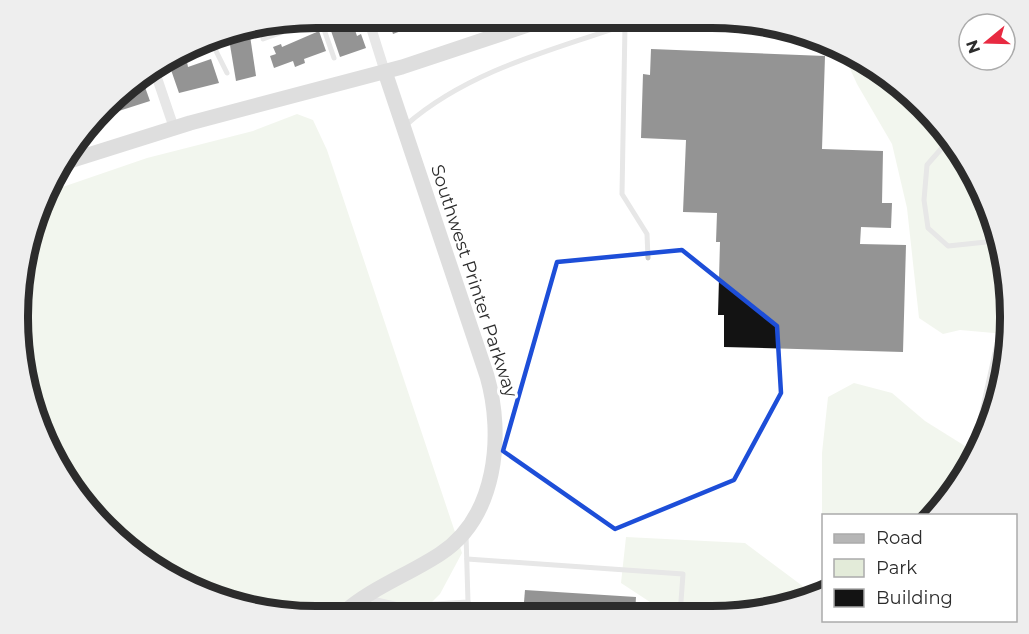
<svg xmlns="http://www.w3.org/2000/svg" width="1029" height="634" font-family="Montserrat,sans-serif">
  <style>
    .green { fill: #e3ebd9 }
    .building { fill: #131313 }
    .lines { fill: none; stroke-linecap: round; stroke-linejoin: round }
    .lane { stroke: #c9c9c9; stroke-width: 5 }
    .street { stroke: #c9c9c9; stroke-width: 10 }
    .secondary { stroke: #b6b6b6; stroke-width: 15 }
    .marked { fill: none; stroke: #1d4ed8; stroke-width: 4.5; stroke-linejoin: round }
    .labels { text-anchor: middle; stroke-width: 6; stroke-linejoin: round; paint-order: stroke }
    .street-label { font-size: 18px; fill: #2c2c2c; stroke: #fff }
    .rim { fill: none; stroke: #2c2c2c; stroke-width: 8 }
  </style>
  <rect width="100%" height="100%" fill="#fff"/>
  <!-- green -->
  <g class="green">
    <polygon points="841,49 894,80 971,167 1008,278 1005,334 960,330 943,334 919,318 907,208 892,144 857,84"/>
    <polygon points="297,114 313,120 327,150 462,553 440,594 420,614 278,613 203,593 135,554 69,483 34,413 18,317 34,221 48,192 147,158 253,131"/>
    <polygon points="854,383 892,393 925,421 973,451 949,499 930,515 824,516 822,594 822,453 828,397"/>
    <polygon points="626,537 745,543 816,596 732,615 649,615 650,602 621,583"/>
  </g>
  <!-- building -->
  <g class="building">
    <polygon points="351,18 357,36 361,34 366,48 340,57 329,25"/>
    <polygon points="388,18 414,19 417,25 393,34"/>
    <polygon points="249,29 256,76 236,81 228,33"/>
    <polygon points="319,31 326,51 304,59 305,63 295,67 293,61 274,68 270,56 276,54 273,47 281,44 282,47"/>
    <polygon points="651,49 825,56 822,149 883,151 882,203 892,203 891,228 861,227 860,244 906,245 903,352 724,347 724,315 718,315 720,242 716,242 717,213 683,212 686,140 641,138 643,74 650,75"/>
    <polygon points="211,59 219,83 179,93 170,67 187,62 188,67"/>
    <polygon points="141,76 150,101 100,117 135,80"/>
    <polygon points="525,590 636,597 635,615 523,614"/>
  </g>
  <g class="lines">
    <!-- lane -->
    <g class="lane">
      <polyline points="320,18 334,58"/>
      <polyline points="427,19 430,27"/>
      <polyline points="625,25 622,194 647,234 648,258"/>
      <polyline points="263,39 291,29 300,21"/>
      <polyline points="208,41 213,45 227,73"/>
      <path d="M 406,125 C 471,68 560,48 640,20"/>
      <polyline points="948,141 927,165 924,200 928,228 948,246 996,241"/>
      <polyline points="974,448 1000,330 1002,303 1000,253"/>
      <polyline points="467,559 683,574 680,615"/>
      <polyline points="368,598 403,606 468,602 466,535"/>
      <polyline points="468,614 468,602"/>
    </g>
    <!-- street -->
    <g class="street">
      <polyline points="368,18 385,72"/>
      <polyline points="154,69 174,128"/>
    </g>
    <!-- secondary -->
    <g class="secondary">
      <polyline points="63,163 190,123 402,67 546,19"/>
      <path d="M 342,614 C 371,588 408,575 440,554 C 497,517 504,435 487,376 L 385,72"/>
    </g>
  </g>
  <!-- marked area -->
  <path d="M0 0H1029V634H0ZM 682,250 L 777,326 L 781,393 L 734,480 L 615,529 L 503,451 L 557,262 Z" fill="#fff" fill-opacity=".55" fill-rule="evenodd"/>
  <path class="marked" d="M 682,250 L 777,326 L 781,393 L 734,480 L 615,529 L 503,451 L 557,262 Z"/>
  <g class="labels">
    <!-- street labels -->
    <g class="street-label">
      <text transform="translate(474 281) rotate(72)" y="6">Southwest Printer Parkway</text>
    </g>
  </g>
  <!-- crop -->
  <path d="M0 0H1029V634H0ZM316 28H712A288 288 0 0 1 1000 316V318A288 288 0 0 1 712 606H316A288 288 0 0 1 28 318V316A288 288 0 0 1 316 28Z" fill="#eee" fill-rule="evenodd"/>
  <path class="rim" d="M316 28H712A288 288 0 0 1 1000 316V318A288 288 0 0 1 712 606H316A288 288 0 0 1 28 318V316A288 288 0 0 1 316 28Z"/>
  <!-- legend -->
  <rect x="822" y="514" width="195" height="108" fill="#ffffff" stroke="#ababab" stroke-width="1.5"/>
  <rect x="834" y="534" width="30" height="9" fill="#b6b6b6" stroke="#ababab" stroke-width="1.5"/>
  <text x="876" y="544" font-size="18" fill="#2c2c2c">Road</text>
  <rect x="834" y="559" width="30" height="18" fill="#e3ebd9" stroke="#ababab" stroke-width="1.5"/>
  <text x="876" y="574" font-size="18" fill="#2c2c2c">Park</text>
  <rect x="834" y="589" width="30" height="18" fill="#131313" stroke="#ababab" stroke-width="1.5"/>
  <text x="876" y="604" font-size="18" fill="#2c2c2c">Building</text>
  <!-- north arrow -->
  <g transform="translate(987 42) rotate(251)"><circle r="28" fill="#ffffff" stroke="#ababab" stroke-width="1.5"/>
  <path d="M0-4.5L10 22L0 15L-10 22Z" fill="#e82a41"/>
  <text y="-9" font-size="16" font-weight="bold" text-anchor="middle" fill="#2c2c2c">N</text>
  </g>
</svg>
